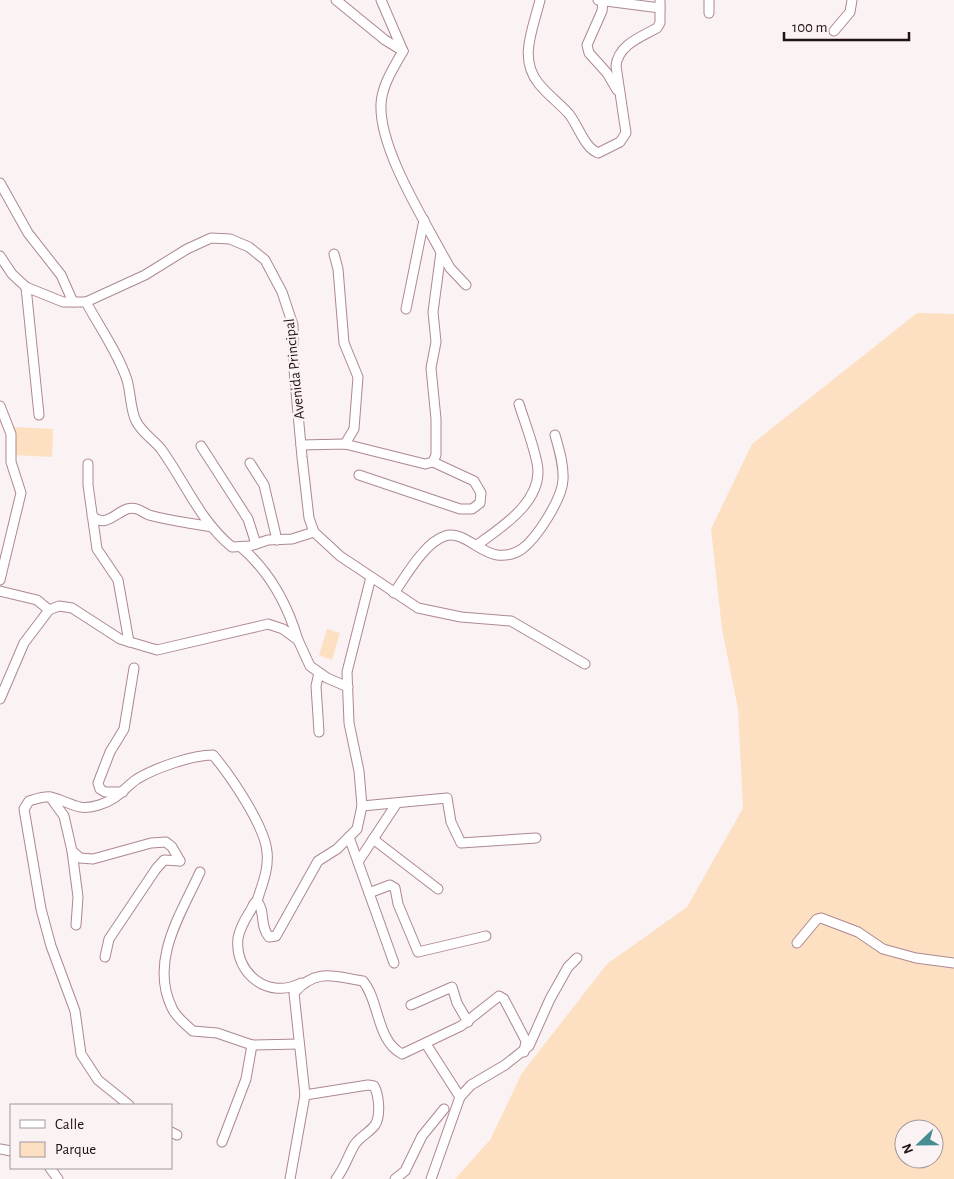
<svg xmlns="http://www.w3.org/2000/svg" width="954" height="1179" font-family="'Alegreya Sans',sans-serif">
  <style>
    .green { fill: #fde0c2; fill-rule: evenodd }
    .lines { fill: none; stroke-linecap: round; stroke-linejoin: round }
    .minor-casing { stroke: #ad8890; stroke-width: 11 }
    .minor { stroke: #fff; stroke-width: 9 }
    .labels { text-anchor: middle; stroke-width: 5; stroke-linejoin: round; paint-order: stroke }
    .street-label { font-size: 15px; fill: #201215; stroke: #fbf2f4 }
  </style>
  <rect width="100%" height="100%" fill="#fbf2f4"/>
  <!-- green -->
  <g class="green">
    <path d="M 917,313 L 954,314 L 954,1179 L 455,1179 L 490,1140 L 522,1073 L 607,964 L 687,907 L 743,808 L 738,709 L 722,629 L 711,529 L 752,444 ZM 904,1129 L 934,1129 L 934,1159 L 904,1159 Z"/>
    <polygon points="14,427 53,429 52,457 12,455"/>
    <polygon points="327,629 340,633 332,660 319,655"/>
  </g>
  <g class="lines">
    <!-- minor casing -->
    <g class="minor-casing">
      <g id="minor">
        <polyline points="336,0 385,40 403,51"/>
        <polyline points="381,0 403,51"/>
        <path d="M 540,0 C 533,29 518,59 539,84 C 548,95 560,104 569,114 C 579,127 584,147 598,153 L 620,142 L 626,133 L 616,66 C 618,45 641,37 657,28 L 660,23 L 660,0"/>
        <polyline points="598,0 660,8"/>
        <polyline points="603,0 602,11 587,45 589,53 607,73 617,90"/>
        <polyline points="709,13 709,0"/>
        <polyline points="834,31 850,12 852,0"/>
        <path d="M 403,51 C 394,67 382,85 381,104 C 379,147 420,213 441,252 L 450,268 L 466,285"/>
        <polyline points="0,183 28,233 61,275 73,302"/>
        <polyline points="334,254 338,269 344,343 358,377 354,429 345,444"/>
        <polyline points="0,256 12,274 26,287 63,302 86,302 145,275 187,249 211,238 230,239 249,247 265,260 282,292 293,325 294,370 302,457 309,518 314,532 340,556 418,608 461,617 511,621 585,664"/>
        <polyline points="26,287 39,415"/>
        <path d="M 86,302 C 100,328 118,353 127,380 C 131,393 130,409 136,421 C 142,433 153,439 161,449 C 185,482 200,521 232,547 L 250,546 L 268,540 L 292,539 L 314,532"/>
        <polyline points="406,309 424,220"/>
        <polyline points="0,406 11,434 11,462 21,493 0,580"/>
        <polyline points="301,445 345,444 425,464 433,462 436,455 436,419 431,368 436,342 433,312 441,252"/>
        <polyline points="201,446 248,519 256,544"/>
        <polyline points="250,463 264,485 277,540"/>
        <polyline points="88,464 88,485 97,549 118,580 129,642"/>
        <polyline points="359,475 460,509 472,509 480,503 481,493 474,481 433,462"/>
        <path d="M 92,516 C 105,528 114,514 127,509 C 136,506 142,512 149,515 C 170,521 191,523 212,527"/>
        <path d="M 477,545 C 502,527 545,500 537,463 C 533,443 525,423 519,404"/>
        <path d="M 241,547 C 270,572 287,603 298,640"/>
        <polyline points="0,591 37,600 49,610"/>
        <path d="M 394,593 C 406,576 425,542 445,536 C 462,530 480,553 497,555 C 506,556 515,554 522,549 C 537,538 562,499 563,480 C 564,465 559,449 555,435"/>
        <polyline points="0,699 24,643 49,610 59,606 72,608 120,639 157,650 268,624 283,629 298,640 310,666 327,678 348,687"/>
        <polyline points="319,732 316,686 319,673"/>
        <polyline points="123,792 105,792 100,789 98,783 110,752 124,729 134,668"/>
        <polyline points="51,798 64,816 72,851 80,858 93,859 151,843 166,842 172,847 180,861"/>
        <polyline points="362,806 447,798 451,822 461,843 536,838"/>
        <polyline points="349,837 394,963"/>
        <polyline points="373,839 438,889"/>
        <polyline points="72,851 78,897 76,925"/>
        <polyline points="358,862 397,803"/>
        <path d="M 200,872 C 181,914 149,961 172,1008 C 176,1017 186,1025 193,1031 L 217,1033 L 252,1045 L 299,1044"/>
        <polyline points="369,893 390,885 395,888 398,904 418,952 486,936"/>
        <path d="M 257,901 C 252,904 253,908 249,913 C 244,921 240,928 238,938 C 234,974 269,1000 301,983"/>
        <polyline points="797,943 817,919 821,918 858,932 883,949 916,958 954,963"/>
        <polyline points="105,957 109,939 156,869 164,860 180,861"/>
        <polyline points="411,1005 452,987 457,1003 468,1022"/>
        <polyline points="426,1044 460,1097"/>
        <path d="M 305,1095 L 368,1085 L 374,1086 C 379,1095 381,1116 375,1125 C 370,1132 361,1136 355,1144 C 348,1155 345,1168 336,1179"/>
        <path d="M 129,1105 L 98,1080 L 81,1054 L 75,1011 L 51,946 L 41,909 L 24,809 L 29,801 C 36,799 44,796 51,797 C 71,802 77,812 99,805 C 117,800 124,788 137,779 C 155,768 192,755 213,755 C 230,775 265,826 267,852 C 269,869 262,885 257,901 C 266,912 259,925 269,937 L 276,936 L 318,861 L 337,849 L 357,829 L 362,806 L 359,771 L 349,723 L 347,672 L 371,577"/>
        <polyline points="171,1132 177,1135"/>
        <polyline points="222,1142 246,1079 252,1045"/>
        <polyline points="0,1149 11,1151"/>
        <polyline points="50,1168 58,1179"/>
        <path d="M 290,1179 L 305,1095 L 294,993 C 316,968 333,976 363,981 C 380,1002 376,1040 402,1054 L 461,1026 L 499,996 L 504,999 L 526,1041 L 524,1052"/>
        <polyline points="395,1179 405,1171 422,1136 444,1109"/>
        <polyline points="431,1179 460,1097 471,1085 505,1065 529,1046 550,999 568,967 577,958"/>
      </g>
    </g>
    <!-- minor -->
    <use href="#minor" class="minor"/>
  </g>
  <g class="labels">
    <!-- street labels -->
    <g class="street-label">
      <text transform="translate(294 369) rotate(-96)" y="5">Avenida Principal</text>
    </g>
  </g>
  <!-- legend -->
  <rect x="10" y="1104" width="162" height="65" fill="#fbf2f4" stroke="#a3989b"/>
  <rect x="20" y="1120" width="25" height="8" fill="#ffffff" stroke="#a3989b"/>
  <text x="55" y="1129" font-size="15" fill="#201215">Calle</text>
  <rect x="20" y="1142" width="25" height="15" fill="#fde0c2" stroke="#a3989b"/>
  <text x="55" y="1154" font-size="15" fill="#201215">Parque</text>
  <!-- north arrow -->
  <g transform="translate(919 1144) rotate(248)"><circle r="24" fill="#fbf2f4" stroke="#a3989b"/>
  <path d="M0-4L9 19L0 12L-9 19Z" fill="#458d92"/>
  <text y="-8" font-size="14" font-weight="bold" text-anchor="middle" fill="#201215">N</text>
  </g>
  <!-- scale -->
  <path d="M784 32v8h125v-8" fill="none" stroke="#201215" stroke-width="2.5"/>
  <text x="792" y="32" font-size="15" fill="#201215" stroke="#fbf2f4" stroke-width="4" paint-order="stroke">100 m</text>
</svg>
